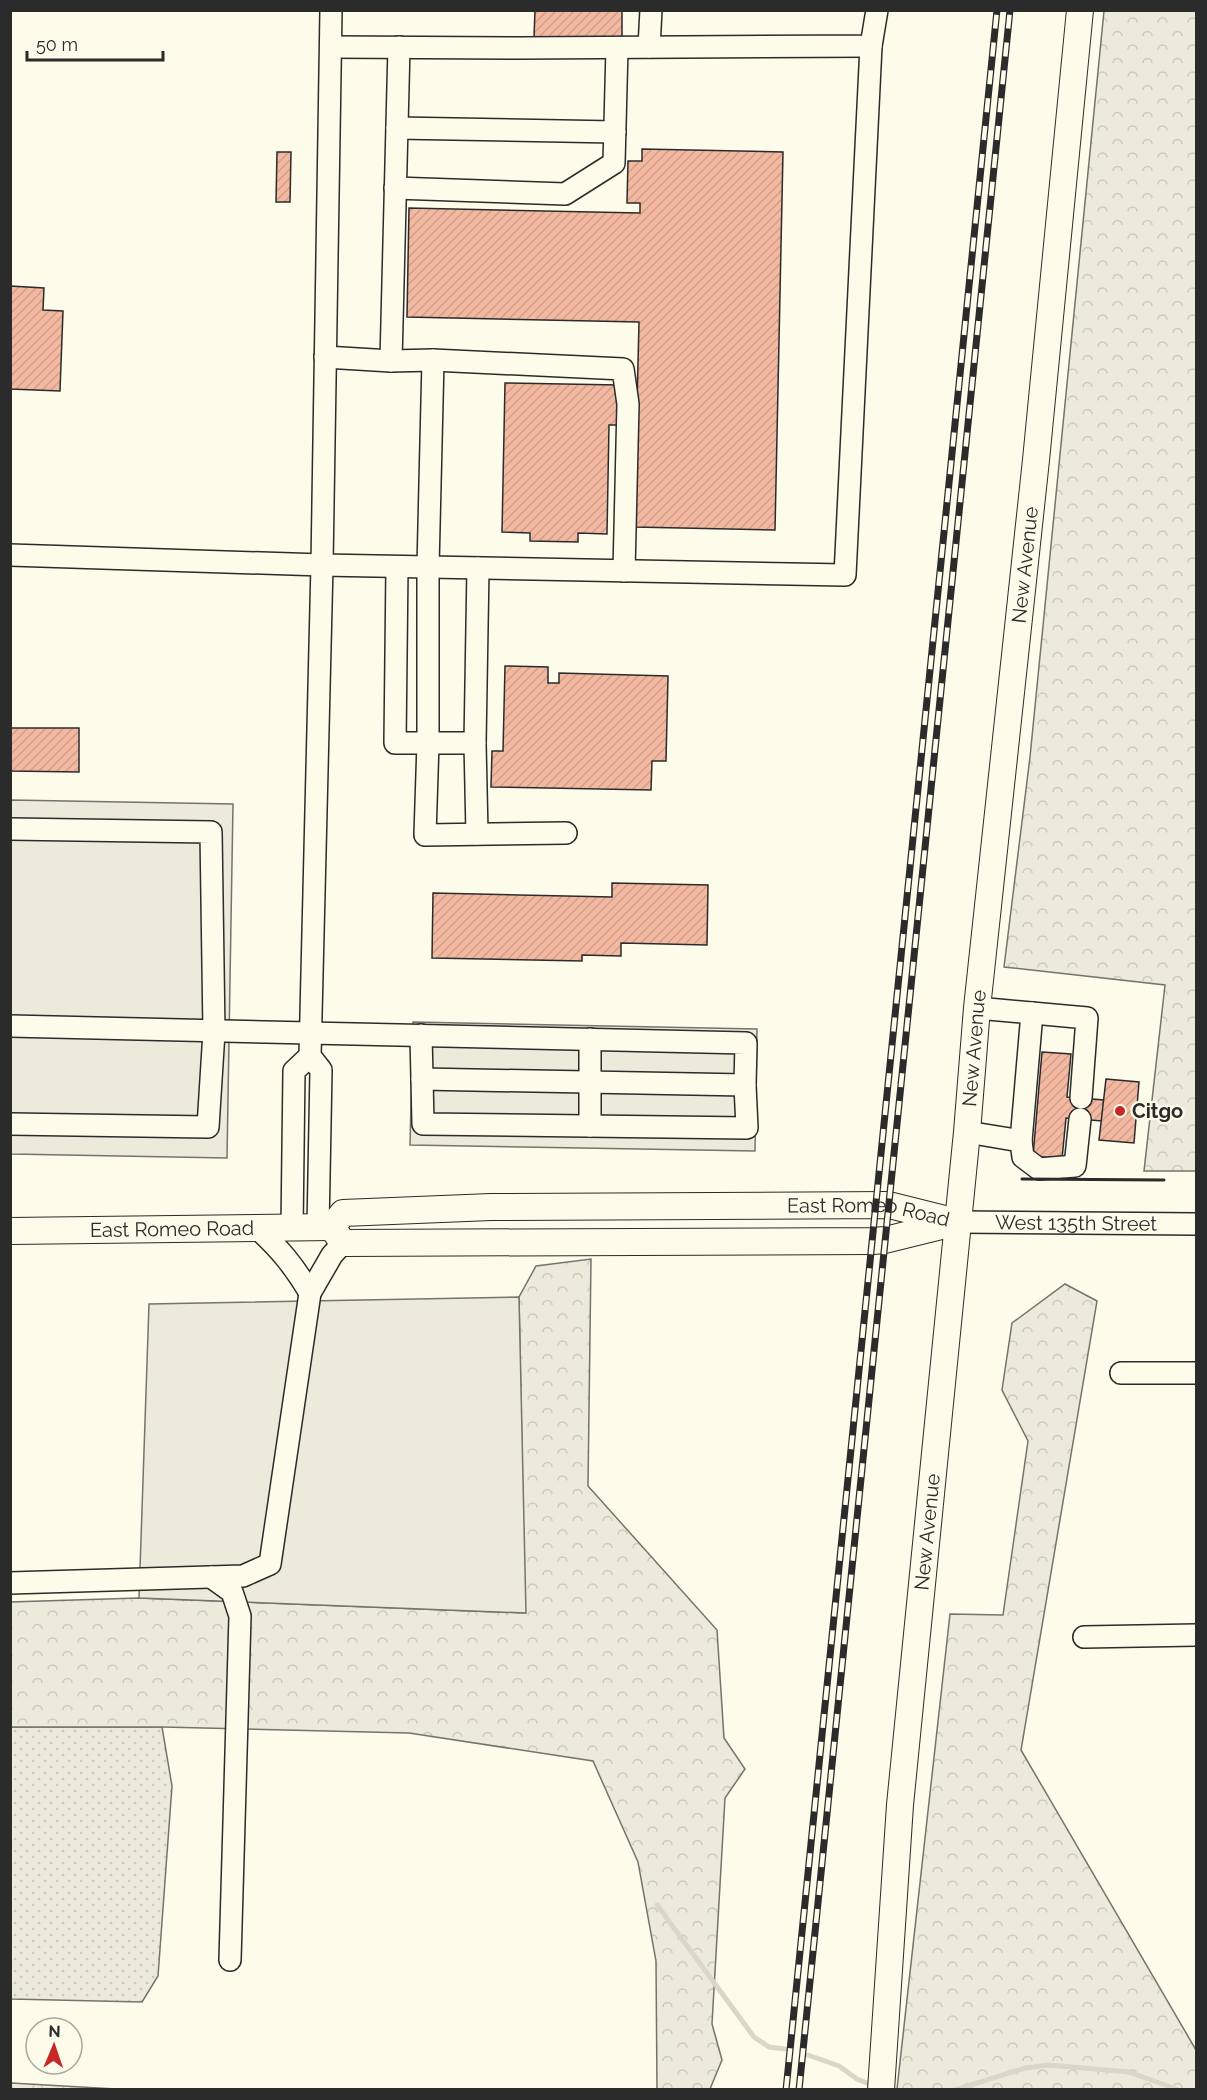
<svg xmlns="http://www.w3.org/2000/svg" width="1207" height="2100" font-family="Raleway,sans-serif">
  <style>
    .grass { fill: url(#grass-dots); stroke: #74746e; stroke-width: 1.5 }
    .forest { fill: url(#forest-crowns); stroke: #74746e; stroke-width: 1.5 }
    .parking { fill: #eceadb; stroke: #74746e; stroke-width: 1.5 }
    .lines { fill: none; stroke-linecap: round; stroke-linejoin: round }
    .stream { stroke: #d8d7c9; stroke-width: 5 }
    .building { fill: url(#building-hatch); stroke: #2b2b2b; stroke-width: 1.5 }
    .minor-casing { stroke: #2b2b2b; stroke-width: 24 }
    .major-casing { stroke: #2b2b2b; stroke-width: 28 }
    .minor { stroke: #fdfbea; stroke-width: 21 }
    .major { stroke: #fdfbea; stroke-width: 26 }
    .rail-casing { stroke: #2b2b2b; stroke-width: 7 }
    .rail { stroke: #fdfbea; stroke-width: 4.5; stroke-dasharray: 14; stroke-linecap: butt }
    .wall { stroke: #2b2b2b; stroke-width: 3 }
    .poi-dot { fill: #c62828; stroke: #fdfbea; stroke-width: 2 }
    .labels { text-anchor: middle; stroke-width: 4.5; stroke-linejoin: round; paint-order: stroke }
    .street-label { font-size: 20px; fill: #2b2b2b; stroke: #fdfbea }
    .poi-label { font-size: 20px; font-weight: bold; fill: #2b2b2b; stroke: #fdfbea; text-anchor: start }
  </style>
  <defs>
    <pattern id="grass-dots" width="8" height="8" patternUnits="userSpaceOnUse" patternTransform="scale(1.5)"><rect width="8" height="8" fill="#ecebdb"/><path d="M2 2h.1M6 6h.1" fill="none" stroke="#cbcabc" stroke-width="1.8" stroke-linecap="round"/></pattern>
    <pattern id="forest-crowns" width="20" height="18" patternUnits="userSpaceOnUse" patternTransform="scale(1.5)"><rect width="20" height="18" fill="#ecebdb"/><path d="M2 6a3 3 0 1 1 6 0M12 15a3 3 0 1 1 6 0" fill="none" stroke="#cbcabc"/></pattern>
    <pattern id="building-hatch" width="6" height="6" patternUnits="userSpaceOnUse" patternTransform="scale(1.5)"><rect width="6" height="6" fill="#f2b8a0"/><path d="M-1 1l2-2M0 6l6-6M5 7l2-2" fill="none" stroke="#d09e8a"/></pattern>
  </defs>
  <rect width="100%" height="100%" fill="#fdfbea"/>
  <!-- grass -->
  <polygon class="grass" points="11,1727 162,1727 172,1786 158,1976 142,2002 11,1999"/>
  <!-- forest -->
  <g class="forest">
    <polygon points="1104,11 1196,11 1196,1171 1144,1171 1165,985 1004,967 1030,757"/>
    <polygon points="591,1259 588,1486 717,1630 724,1738 745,1769 725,1798 712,2024 722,2060 710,2089 657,2089 656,1961 638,1862 593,1761 409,1733 162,1727 11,1727 10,1602 139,1598 525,1613 519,1297 536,1266"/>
    <polygon points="1065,1284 1097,1301 1021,1750 1196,2050 1196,2089 897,2089 950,1614 1003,1615 1028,1441 1002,1390 1012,1323"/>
    <polygon points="11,2083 116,2089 11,2089"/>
  </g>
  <!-- parking -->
  <g class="parking">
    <polygon points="11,800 233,804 227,1158 11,1154"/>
    <polygon points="413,1022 757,1029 755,1151 410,1145"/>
    <polygon points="519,1297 526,1613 139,1598 149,1304"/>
  </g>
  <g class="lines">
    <!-- stream -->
    <g class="stream">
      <polyline points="657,1905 754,2037 769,2047 785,2049"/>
      <polyline points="808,2055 839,2066 857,2079 874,2086"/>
      <polyline points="955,2090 1025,2068 1048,2065 1129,2072 1179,2090"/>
    </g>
  </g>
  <!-- building -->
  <g class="building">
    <polygon points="535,10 622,10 622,39 534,38"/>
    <polygon points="642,149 783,152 775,530 634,527 639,322 407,317 409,208 640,213 640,203 627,203 628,161 642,161"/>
    <polygon points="277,152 291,152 290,202 276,202"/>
    <polygon points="10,286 44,288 43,310 63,311 60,391 10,389"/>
    <polygon points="505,383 619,385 618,425 609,425 607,534 578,533 578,542 530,541 530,533 502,532"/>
    <polygon points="505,666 548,667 548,683 559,683 559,673 668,676 666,761 652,761 651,790 491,787 492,751 503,751"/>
    <polygon points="10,728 79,728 79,772 10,771"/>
    <polygon points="612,883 708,885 707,945 621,943 621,956 582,955 582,961 432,958 433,893 612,897"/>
    <polygon points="1042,1052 1071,1054 1067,1097 1104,1100 1102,1121 1066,1118 1062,1159 1033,1156"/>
    <polygon points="1106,1079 1139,1082 1134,1143 1099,1140"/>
  </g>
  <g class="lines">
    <!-- minor casing -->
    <g class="minor-casing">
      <g id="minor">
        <polyline points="331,47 520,48 871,46 877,10"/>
        <polyline points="649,47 651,10"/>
        <polyline points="397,128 615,132"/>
        <polyline points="395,188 565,194 614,163 617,48"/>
        <polyline points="325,357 391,361 399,47"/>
        <polyline points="433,360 428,567 428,743 425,835 566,833"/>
        <polyline points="391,361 433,360 623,369 628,404 624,571"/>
        <polyline points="10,555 322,565 845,575 871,46"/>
        <polyline points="397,567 395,743 475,743"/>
        <polyline points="10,829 211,832 214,1032 208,1127 10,1124"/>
        <polyline points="477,834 475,743 478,568"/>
        <polyline points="977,1008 1087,1018 1081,1098"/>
        <polyline points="10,1026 746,1043 745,1085 747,1128 423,1124 422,1079"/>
        <polyline points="421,1035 422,1079 745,1085"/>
        <polyline points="590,1039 590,1126"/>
        <polyline points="967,1132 1021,1141 1023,1157 1039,1169 1075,1166 1080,1119"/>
        <polyline points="1021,1141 1032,1013"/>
        <path id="s1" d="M 958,1222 L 1196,1224"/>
        <path d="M 257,1228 C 280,1249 294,1266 310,1293"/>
        <polyline points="292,1228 294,1071 310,1056"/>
        <polyline points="318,1228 321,1070 310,1056 322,565 331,10"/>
        <polyline points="1121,1373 1196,1373"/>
        <polyline points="211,1577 232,1592 240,1616 230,1960"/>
        <polyline points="10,1583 243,1576 270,1564 310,1293 332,1255 343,1243"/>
        <polyline points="1084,1637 1196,1635"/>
      </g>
    </g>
    <!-- major casing -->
    <g class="major-casing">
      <g id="major">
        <polyline points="332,1227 343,1243 873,1241 885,1240 958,1222"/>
        <path id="s2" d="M 332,1227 L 343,1213 L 491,1207 L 889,1205 L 953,1221"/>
        <path id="s3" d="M 10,1231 L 332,1227"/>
        <path id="s4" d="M 881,2090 L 900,1805 L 967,1132 L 977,1008 L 1036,460 L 1080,10"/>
      </g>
    </g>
    <!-- minor -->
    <use href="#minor" class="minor"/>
    <!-- major -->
    <use href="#major" class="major"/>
    <!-- rail casing -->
    <g class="rail-casing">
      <g id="rail">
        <polyline points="786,2090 997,10"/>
        <polyline points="799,2090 1010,10"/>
      </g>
    </g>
    <!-- rail -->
    <use href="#rail" class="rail"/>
    <!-- wall -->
    <polyline class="wall" points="1022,1179 1164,1180"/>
  </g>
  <!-- markers -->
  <circle class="poi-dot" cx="1120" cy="1111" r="6"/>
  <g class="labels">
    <!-- street labels -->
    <g class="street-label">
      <text dy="7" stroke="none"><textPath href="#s4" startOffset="1532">New Avenue</textPath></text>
      <text dy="7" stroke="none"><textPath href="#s4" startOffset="1046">New Avenue</textPath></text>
      <text dy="7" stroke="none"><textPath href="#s2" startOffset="544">East Romeo Road</textPath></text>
      <text dy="7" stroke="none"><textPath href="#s1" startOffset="118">West 135th Street</textPath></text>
      <text dy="7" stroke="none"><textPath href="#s3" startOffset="162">East Romeo Road</textPath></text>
      <text dy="7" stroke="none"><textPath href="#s4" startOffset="560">New Avenue</textPath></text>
    </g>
    <!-- poi labels -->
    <g class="poi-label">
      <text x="1132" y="1118">Citgo</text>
    </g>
  </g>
  <!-- border -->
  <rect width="1207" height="2100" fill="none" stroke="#2b2b2b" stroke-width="24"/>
  <!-- north arrow -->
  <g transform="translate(54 2046) rotate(2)"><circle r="28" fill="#fdfbea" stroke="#a9a89e" stroke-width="1.5"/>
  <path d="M0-4.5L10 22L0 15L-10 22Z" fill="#c62828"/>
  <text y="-9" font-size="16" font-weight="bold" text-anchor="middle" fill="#2b2b2b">N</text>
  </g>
  <!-- scale -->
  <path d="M27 51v9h136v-9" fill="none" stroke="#2b2b2b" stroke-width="3"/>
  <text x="36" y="51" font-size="18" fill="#2b2b2b" stroke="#fdfbea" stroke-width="4.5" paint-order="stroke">50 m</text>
</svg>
